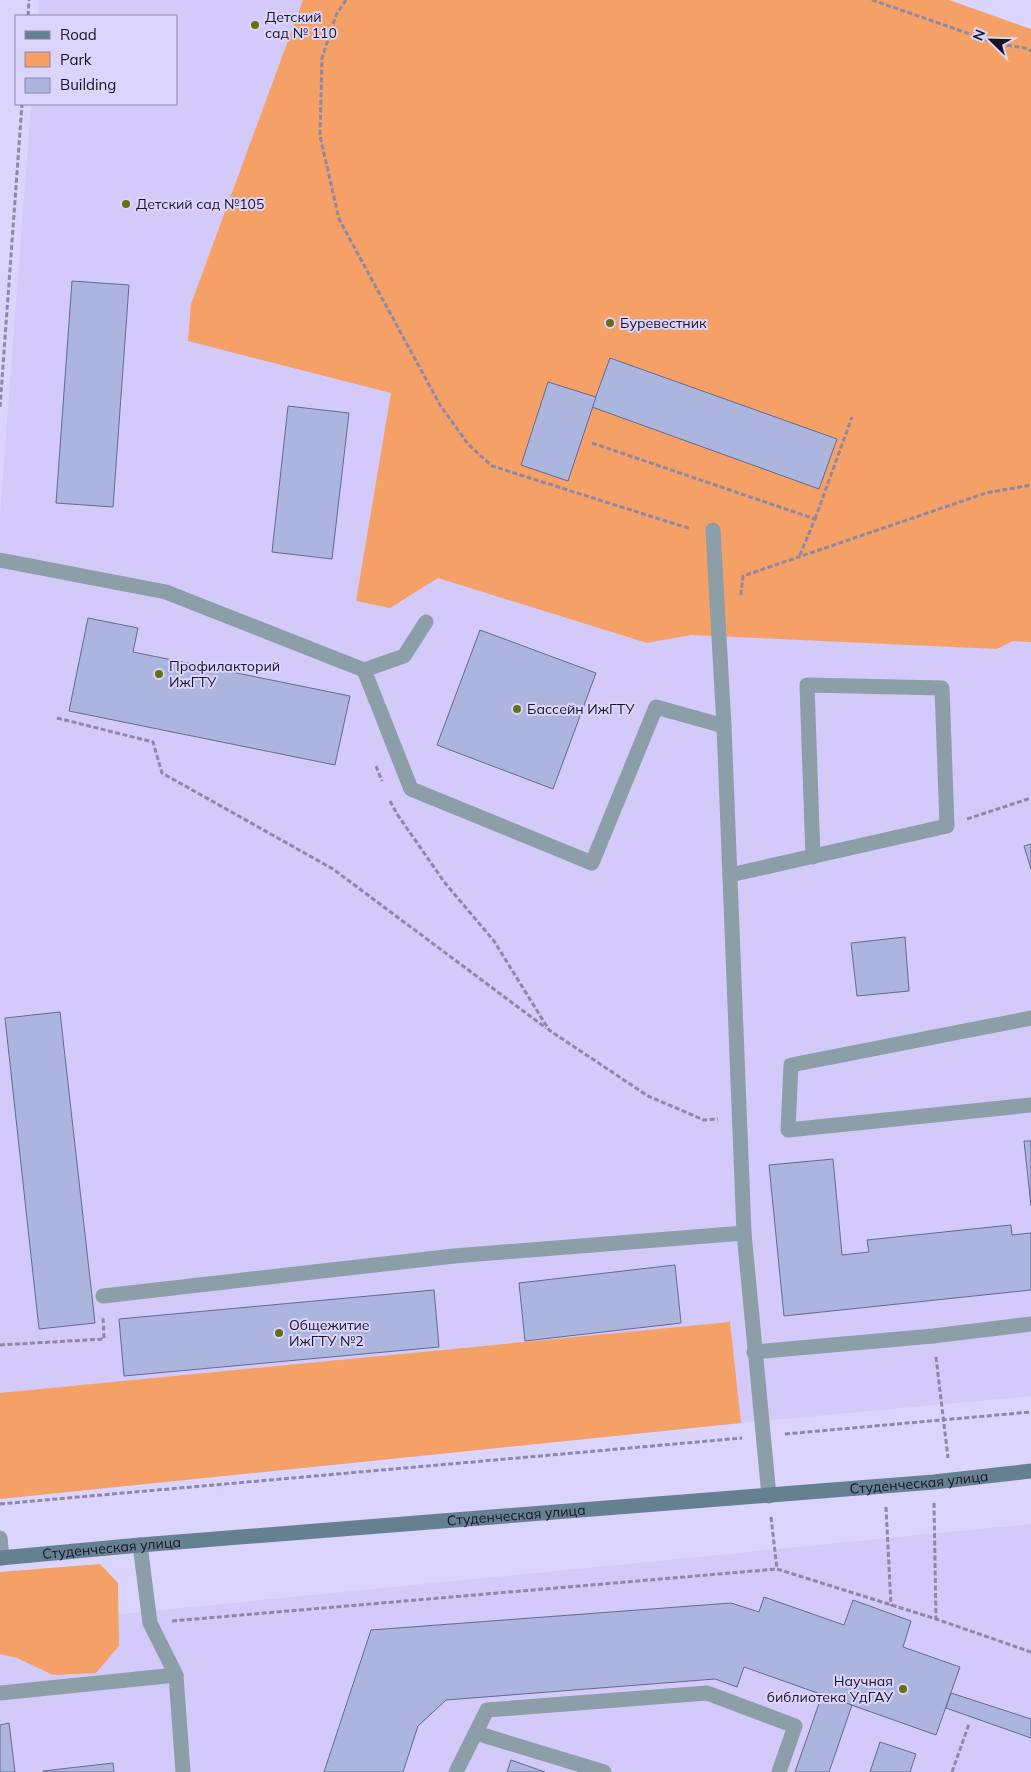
<svg xmlns="http://www.w3.org/2000/svg" width="1031" height="1772" font-family="Mulish,sans-serif">
  <style>
    .built { fill: #d3cafa }
    .green { fill: #f5a067 }
    .building { fill: #abb5dd; stroke: #626b8f }
    .lines { fill: none; stroke-linecap: round; stroke-linejoin: round }
    .path { stroke: #8e88a7; stroke-width: 3; stroke-dasharray: 5 2.5; stroke-linecap: butt }
    .lane { stroke: #8c9ea8; stroke-width: 15 }
    .secondary { stroke: #658090; stroke-width: 15 }
    .poi-dot { fill: #686e13; stroke: #dbd4fd; stroke-width: 2 }
    .labels { text-anchor: middle; stroke-width: 4; stroke-linejoin: round; paint-order: stroke }
    .poi-label { font-size: 14px; fill: #181423; stroke: #dbd4fd; text-anchor: start }
    .street-label { font-size: 14px; fill: #181423; stroke: #dbd4fd }
  </style>
  <rect width="100%" height="100%" fill="#dbd4fd"/>
  <!-- built -->
  <g class="built">
    <polygon points="39,0 949,0 1031,29 1031,1396 741,1423 5,1498 0,1437 0,515 31,104 176,104 176,16 38,16"/>
    <polygon points="1031,1524 1031,1772 0,1772 0,1626"/>
  </g>
  <!-- green -->
  <g class="green">
    <polygon points="303,0 949,0 1031,29 1031,642 1013,641 997,649 691,635 647,643 438,578 390,608 356,601 391,393 188,341 191,304"/>
    <polygon points="730,1322 741,1423 0,1499 0,1393"/>
    <polygon points="100,1564 118,1583 119,1646 96,1673 53,1675 17,1658 0,1654 0,1572"/>
  </g>
  <!-- building -->
  <g class="building">
    <polygon points="72,281 129,285 113,507 56,503"/>
    <polygon points="610,358 837,439 819,489 592,407"/>
    <polygon points="548,382 596,397 568,481 521,465"/>
    <polygon points="288,406 349,413 332,559 272,552"/>
    <polygon points="88,618 138,628 133,652 350,696 335,765 69,711"/>
    <polygon points="480,630 596,673 553,789 437,745"/>
    <polygon points="1031,844 1031,869 1024,846"/>
    <polygon points="905,937 909,991 857,996 851,943"/>
    <polygon points="60,1012 95,1323 39,1329 5,1018"/>
    <polygon points="1024,1141 1031,1141 1031,1206"/>
    <polygon points="833,1159 842,1255 869,1252 867,1240 1011,1225 1012,1235 1031,1233 1031,1290 784,1316 769,1165"/>
    <polygon points="675,1265 681,1323 525,1341 519,1283"/>
    <polygon points="434,1290 439,1347 124,1376 119,1319"/>
    <polygon points="764,1597 844,1625 853,1600 911,1621 903,1647 960,1667 936,1735 744,1667 737,1687 715,1679 446,1700 418,1726 403,1772 324,1772 371,1630 731,1603 759,1612"/>
    <polygon points="951,1693 1031,1719 1031,1738 946,1708"/>
    <polygon points="822,1695 852,1705 829,1772 795,1772"/>
    <polygon points="9,1723 15,1772 0,1772 0,1725"/>
    <polygon points="880,1742 916,1754 910,1772 870,1772"/>
    <polygon points="511,1760 545,1772 507,1772"/>
    <polygon points="113,1763 114,1772 43,1772 43,1771"/>
  </g>
  <g class="lines">
    <!-- path -->
    <g class="path">
      <polyline points="346,0 336,15 322,58 320,136 339,219 440,405 468,444 492,466 691,529"/>
      <polyline points="872,0 999,44 1025,48 1031,51"/>
      <polyline points="28,16 29,0"/>
      <polyline points="0,407 22,104"/>
      <polyline points="592,443 815,519 799,557"/>
      <polyline points="815,519 852,417"/>
      <polyline points="741,595 743,576 986,493 1031,485"/>
      <polyline points="57,718 153,742 162,773 333,869 546,1028"/>
      <polyline points="376,766 382,781"/>
      <polyline points="390,801 397,814 445,883 494,941 549,1030 648,1096 704,1120 718,1119"/>
      <polyline points="967,819 1031,798"/>
      <polyline points="0,1345 104,1339 103,1317"/>
      <polyline points="936,1357 948,1458"/>
      <polyline points="785,1434 1031,1412"/>
      <polyline points="934,1503 936,1619"/>
      <polyline points="0,1504 742,1438"/>
      <polyline points="886,1507 891,1606"/>
      <polyline points="771,1517 777,1569 936,1619 1031,1652"/>
      <polyline points="172,1621 777,1569"/>
      <polyline points="952,1772 969,1724"/>
    </g>
    <!-- lane -->
    <g class="lane">
      <polyline points="713,530 724,726"/>
      <polyline points="0,560 166,592 364,670 404,656 426,622"/>
      <polyline points="364,670 411,789 592,863 656,707 724,726 744,1233"/>
      <polyline points="730,875 947,826 942,688 807,685 813,857"/>
      <polyline points="1031,1018 791,1065 788,1130 1031,1105"/>
      <polyline points="103,1296 454,1256 744,1233 769,1496"/>
      <polyline points="754,1352 933,1336 1031,1324"/>
      <polyline points="0,1538 2,1558"/>
      <polyline points="140,1545 150,1623 176,1675 183,1772"/>
      <polyline points="0,1693 176,1675"/>
      <polyline points="476,1733 604,1772"/>
      <polyline points="456,1772 487,1710 707,1693 795,1726 779,1772"/>
    </g>
    <!-- secondary -->
    <path class="secondary" id="s1" d="M 0,1558 L 140,1545 L 934,1482 L 1031,1471"/>
  </g>
  <!-- markers -->
  <g class="poi-dot">
    <circle cx="255" cy="25" r="5"/>
    <circle cx="126" cy="204" r="5"/>
    <circle cx="610" cy="323" r="5"/>
    <circle cx="159" cy="674" r="5"/>
    <circle cx="517" cy="709" r="5"/>
    <circle cx="279" cy="1333" r="5"/>
    <circle cx="903" cy="1689" r="5"/>
  </g>
  <g class="labels">
    <!-- poi labels -->
    <g class="poi-label">
      <text x="265" y="22">Детский<tspan x="265" dy="16">сад № 110</tspan></text>
      <text x="136" y="209">Детский сад №105</text>
      <text x="620" y="328">Буревестник</text>
      <text x="169" y="671">Профилакторий<tspan x="169" dy="16">ИжГТУ</tspan></text>
      <text x="527" y="714">Бассейн ИжГТУ</text>
      <text x="289" y="1330">Общежитие<tspan x="289" dy="16">ИжГТУ №2</tspan></text>
      <text x="893" y="1686" text-anchor="end">Научная<tspan x="893" dy="16">библиотека УдГАУ</tspan></text>
    </g>
    <!-- street labels -->
    <g class="street-label">
      <text dy="5" stroke="none"><textPath href="#s1" startOffset="922">Студенческая улица</textPath></text>
      <text dy="5" stroke="none"><textPath href="#s1" startOffset="518">Студенческая улица</textPath></text>
      <text dy="5" stroke="none"><textPath href="#s1" startOffset="112">Студенческая улица</textPath></text>
    </g>
  </g>
  <!-- legend -->
  <rect x="15" y="15" width="162" height="90" fill="#dbd4fd" stroke="#8d87a6"/>
  <rect x="25" y="31" width="25" height="8" fill="#658090" stroke="#8d87a6"/>
  <text x="60" y="40" font-size="15" fill="#181423">Road</text>
  <rect x="25" y="52" width="25" height="15" fill="#f5a067" stroke="#8d87a6"/>
  <text x="60" y="65" font-size="15" fill="#181423">Park</text>
  <rect x="25" y="78" width="25" height="15" fill="#abb5dd" stroke="#8d87a6"/>
  <text x="60" y="90" font-size="15" fill="#181423">Building</text>
  <!-- north arrow -->
  <g transform="translate(991 40) rotate(293)" stroke="#dbd4fd" stroke-width="4" paint-order="stroke">
  <path d="M0-4L9 19L0 12L-9 19Z" fill="#181423"/>
  <text y="-8" font-size="14" font-weight="bold" text-anchor="middle" fill="#181423">N</text>
  </g>
</svg>
